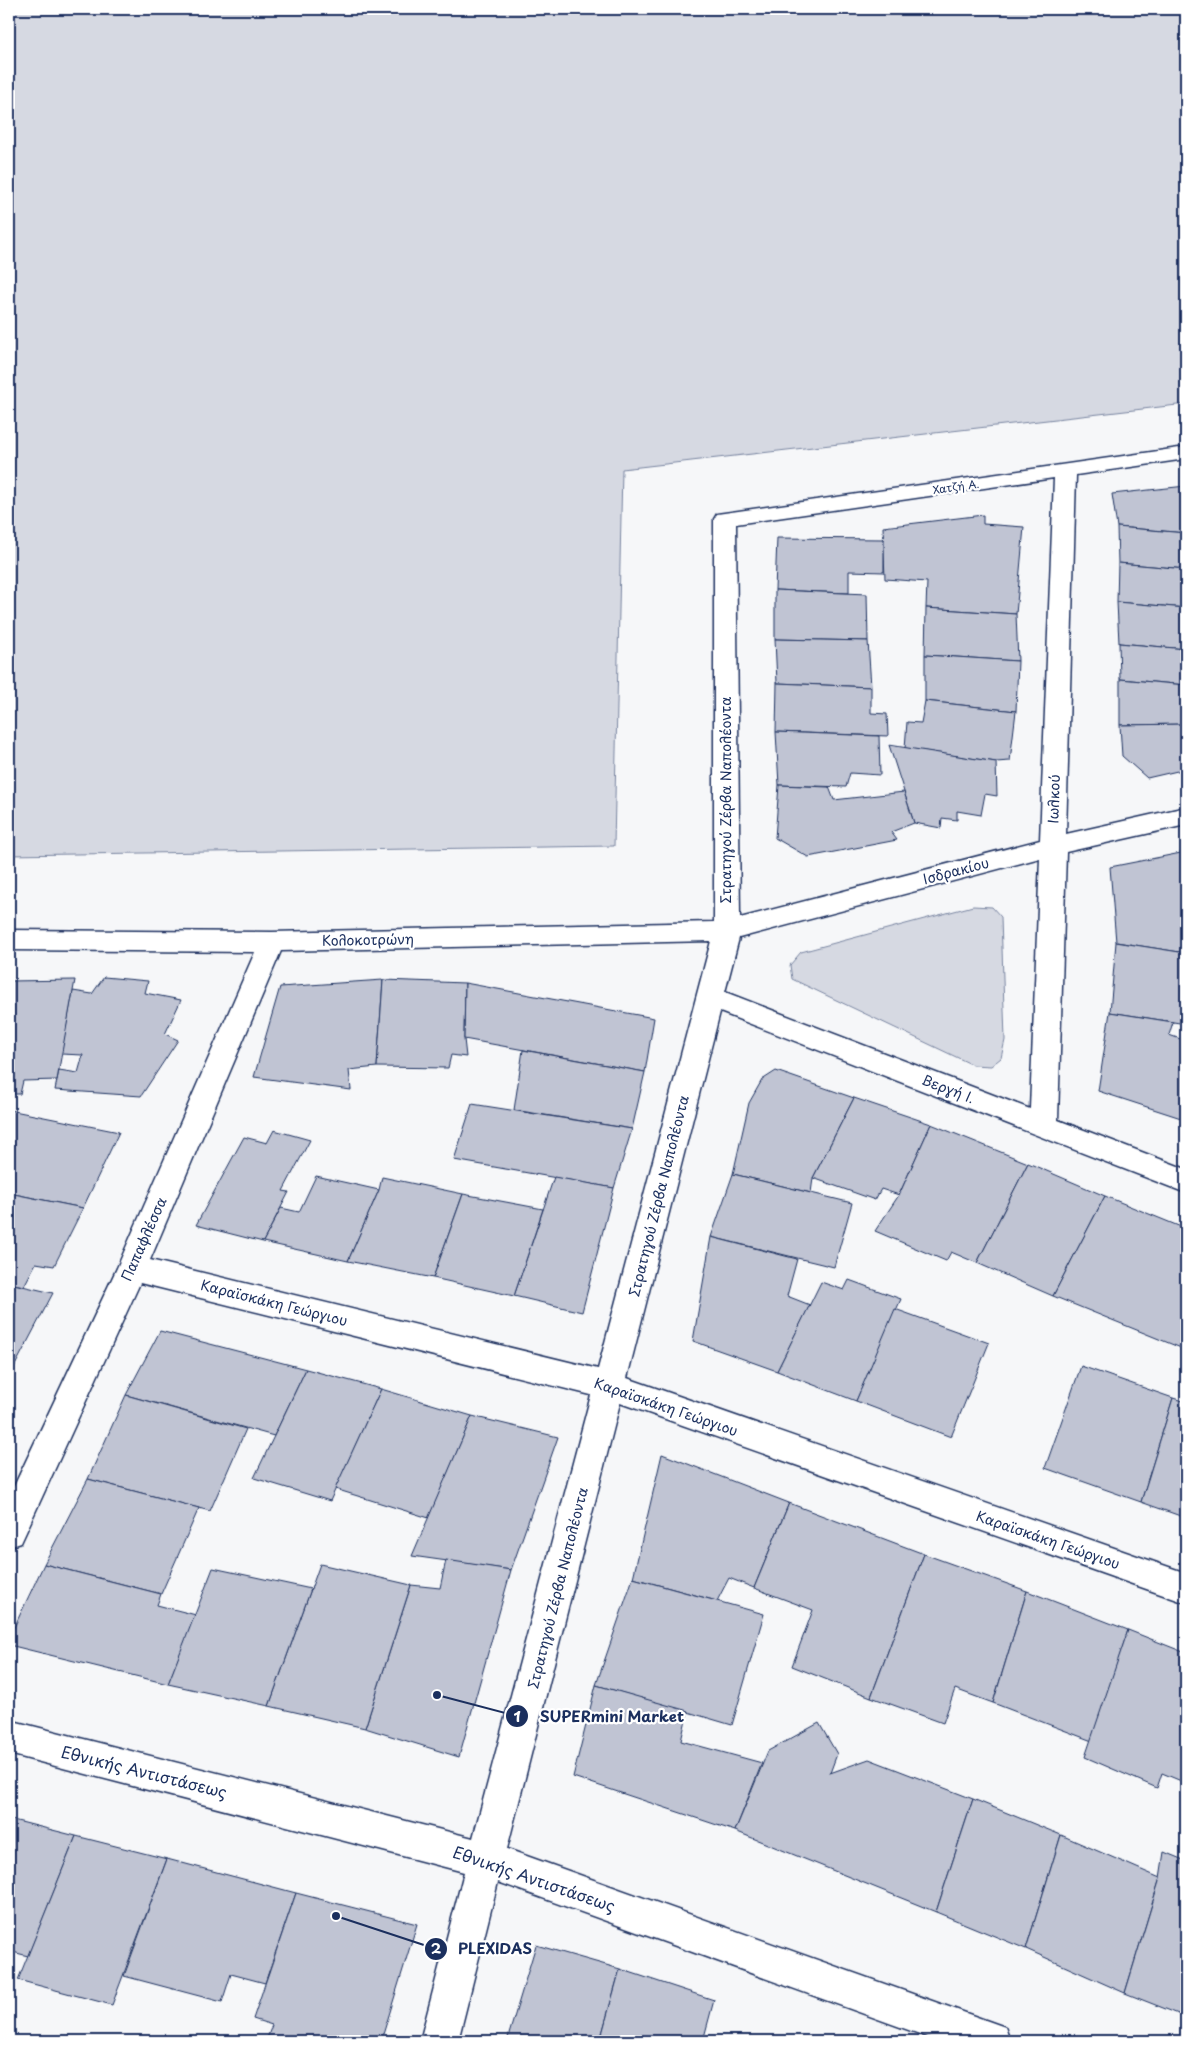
<svg xmlns="http://www.w3.org/2000/svg" width="1195" height="2050" font-family="'Playpen Sans',sans-serif">
  <style>
    .green { fill: #d6d9e2; stroke: #7884a0 }
    .building { fill: #c0c4d3; stroke: #1b2f5e }
    .lines { fill: none; stroke-linecap: round; stroke-linejoin: round }
    .minor-casing { stroke: #1b2f5e; stroke-width: 3 }
    .minor { fill: #fff; fill-rule: evenodd }
    .labels { text-anchor: middle; stroke-width: 4.5; stroke-linejoin: round; paint-order: stroke }
    .far-street-label { font-size: 11px; fill: #1b2f5e; stroke: #fff }
    .street-label { font-size: 14px; fill: #1b2f5e; stroke: #fff }
    .near-street-label { font-size: 16px; fill: #1b2f5e; stroke: #fff }
    .leader { fill: none; stroke: #1b2f5e; stroke-width: 2 }
    .callout-dot { fill: #1b2f5e; stroke: #fff; stroke-width: 2 }
    .mark-label { font-size: 15px; text-anchor: middle; font-weight: bold; fill: #fff }
    .callout-label { font-size: 15px; text-anchor: middle; font-weight: bold; fill: #1b2f5e; stroke: #fff; stroke-width: 4.5; stroke-linejoin: round; paint-order: stroke }
  </style>
  <rect width="100%" height="100%" fill="#f6f7f9"/>
  <filter id="ink" filterUnits="userSpaceOnUse"><feTurbulence type="fractalNoise" baseFrequency=".02" numOctaves="2"/><feDisplacementMap in="SourceGraphic" scale="10" xChannelSelector="R" yChannelSelector="G"/><feConvolveMatrix kernelMatrix="1 2 1 2 8 2 1 2 1" color-interpolation-filters="sRGB"/></filter>
  <g filter="url(#ink)">
    <!-- green -->
    <g class="green">
      <polygon points="9,9 1186,9 1186,404 622,469 614,846 9,855"/>
      <polygon points="973,906 992,907 1001,917 1005,1040 1001,1058 991,1066 973,1065 792,979 790,965 801,952"/>
    </g>
    <!-- building -->
    <g class="building">
      <polygon points="1186,486 1186,533 1117,527 1112,494"/>
      <polygon points="983,515 983,524 1024,527 1016,614 926,608 927,582 885,579 883,527"/>
      <polygon points="1117,527 1186,533 1186,569 1118,563"/>
      <polygon points="777,538 884,539 884,572 849,571 849,593 775,590"/>
      <polygon points="1118,563 1186,569 1186,608 1117,602"/>
      <polygon points="775,590 867,594 868,641 775,639"/>
      <polygon points="1117,602 1186,608 1186,649 1119,643"/>
      <polygon points="926,608 1016,614 1018,661 925,655"/>
      <polygon points="775,639 868,641 871,687 777,683"/>
      <polygon points="1119,643 1186,649 1186,685 1120,679"/>
      <polygon points="925,655 1018,661 1016,711 925,701"/>
      <polygon points="1120,679 1186,685 1186,724 1120,725"/>
      <polygon points="777,683 871,687 871,713 887,714 888,736 776,732"/>
      <polygon points="925,701 1016,711 1010,761 996,762 905,748 907,722 921,723"/>
      <polygon points="1186,724 1186,769 1147,778 1122,756 1120,725"/>
      <polygon points="776,732 879,736 880,775 850,773 846,787 779,785"/>
      <polygon points="889,745 996,762 997,796 985,794 981,815 957,811 957,820 942,818 941,828 914,823"/>
      <polygon points="779,785 829,787 834,800 904,792 914,823 891,832 897,840 808,857 775,838"/>
      <polygon points="1186,852 1186,953 1116,942 1110,867"/>
      <polygon points="1116,942 1186,953 1186,1024 1110,1012"/>
      <polygon points="104,977 148,981 145,993 181,1000 165,1034 178,1040 141,1096 55,1090 59,1070 78,1073 83,1055 61,1054 73,991 92,994"/>
      <polygon points="75,980 57,1080 23,1081 20,1094 9,1094 9,981"/>
      <polygon points="383,980 377,1067 349,1070 351,1090 254,1077 280,987"/>
      <polygon points="383,980 465,983 464,1039 466,1057 451,1055 448,1068 377,1067"/>
      <polygon points="465,983 654,1018 645,1072 464,1039"/>
      <polygon points="1110,1012 1173,1022 1169,1035 1186,1041 1186,1108 1181,1118 1098,1091"/>
      <polygon points="523,1050 645,1072 632,1129 514,1110"/>
      <polygon points="776,1071 854,1098 813,1178 811,1193 733,1174 749,1103 762,1080"/>
      <polygon points="854,1098 931,1124 899,1195 881,1189 875,1200 813,1178"/>
      <polygon points="472,1104 632,1129 614,1188 454,1160"/>
      <polygon points="9,1110 119,1132 83,1208 9,1193"/>
      <polygon points="931,1124 1028,1163 977,1263 951,1252 946,1261 875,1231 899,1195"/>
      <polygon points="274,1130 310,1140 283,1191 289,1192 263,1242 196,1225 244,1137 267,1143"/>
      <polygon points="1028,1163 1105,1196 1053,1296 977,1263"/>
      <polygon points="733,1174 852,1203 834,1267 711,1237"/>
      <polygon points="316,1176 379,1190 348,1261 263,1242 281,1208 299,1212"/>
      <polygon points="382,1177 463,1194 433,1278 348,1261 379,1190"/>
      <polygon points="554,1177 614,1188 582,1312 514,1296"/>
      <polygon points="9,1193 83,1208 54,1266 36,1263 24,1286 9,1283"/>
      <polygon points="463,1194 543,1209 514,1296 433,1278"/>
      <polygon points="1105,1196 1186,1229 1186,1350 1053,1296"/>
      <polygon points="711,1237 797,1259 787,1296 810,1305 777,1371 693,1341"/>
      <polygon points="849,1280 901,1299 856,1401 777,1371 821,1282 844,1290"/>
      <polygon points="9,1283 53,1293 9,1377"/>
      <polygon points="895,1309 989,1343 951,1437 856,1401"/>
      <polygon points="160,1331 306,1369 274,1436 126,1395"/>
      <polygon points="1081,1366 1173,1398 1141,1502 1045,1468"/>
      <polygon points="306,1369 381,1389 330,1501 254,1478"/>
      <polygon points="381,1389 472,1416 429,1518 335,1489"/>
      <polygon points="126,1395 246,1429 210,1511 88,1479"/>
      <polygon points="1173,1398 1186,1402 1186,1518 1141,1502"/>
      <polygon points="472,1416 558,1437 511,1570 412,1556"/>
      <polygon points="662,1454 789,1503 754,1588 729,1578 717,1601 633,1578"/>
      <polygon points="88,1479 199,1508 161,1594 44,1564"/>
      <polygon points="789,1503 924,1554 871,1697 792,1666 813,1610 754,1588"/>
      <polygon points="924,1554 1027,1591 993,1703 955,1689 943,1723 871,1697"/>
      <polygon points="446,1560 511,1570 459,1757 365,1728 411,1585 440,1588"/>
      <polygon points="44,1564 161,1594 157,1605 196,1615 168,1684 9,1645 9,1638"/>
      <polygon points="320,1564 411,1585 365,1728 269,1706"/>
      <polygon points="213,1568 311,1589 269,1706 168,1684"/>
      <polygon points="633,1578 764,1614 732,1725 596,1685"/>
      <polygon points="1027,1591 1128,1630 1092,1741 993,1703"/>
      <polygon points="1128,1630 1186,1653 1186,1783 1162,1773 1157,1788 1085,1757"/>
      <polygon points="596,1685 688,1711 681,1741 762,1763 735,1831 573,1777"/>
      <polygon points="819,1723 837,1754 830,1773 869,1759 973,1799 936,1912 735,1831 768,1751"/>
      <polygon points="973,1799 1061,1835 1026,1949 936,1912"/>
      <polygon points="9,1819 76,1836 28,1956 9,1951"/>
      <polygon points="1061,1835 1160,1878 1125,1993 1026,1949"/>
      <polygon points="76,1836 167,1859 112,2005 18,1980"/>
      <polygon points="1164,1852 1186,1861 1186,2017 1125,1993 1160,1878"/>
      <polygon points="167,1859 296,1893 265,1983 231,1974 222,2002 124,1976"/>
      <polygon points="296,1893 417,1924 381,2041 266,2041 272,2025 253,2019"/>
      <polygon points="536,1945 620,1969 600,2041 507,2041"/>
      <polygon points="620,1969 714,2000 703,2041 600,2041"/>
    </g>
    <g class="lines">
      <!-- minor casing -->
      <g class="minor-casing">
        <path id="minor" d="M 1186,447 L 1186,459 L 1076,475 L 1066,834 L 1186,807 L 1186,825 L 1066,852 L 1058,1120 L 1186,1169 L 1186,1193 L 720,1012 L 627,1378 L 1186,1573 L 1186,1603 L 620,1403 L 507,1849 L 991,2022 L 1005,2027 L 1010,2041 L 939,2041 L 498,1882 L 458,2041 L 420,2041 L 464,1872 L 9,1754 L 9,1720 L 473,1838 L 591,1395 L 140,1283 L 21,1543 L 9,1547 L 9,1497 L 117,1268 L 255,952 L 9,950 L 9,930 L 272,932 L 714,922 L 714,519 L 717,514 ZM 1054,478 L 1040,840 L 740,918 L 736,524 ZM 1040,858 L 1030,1109 L 725,992 L 739,938 ZM 711,941 L 598,1369 L 150,1260 L 281,951 Z"/>
      </g>
      <!-- minor -->
      <use href="#minor" class="minor"/>
    </g>
  </g>
  <g class="labels">
    <!-- far-street labels -->
    <g class="far-street-label">
      <text transform="translate(956 487) rotate(-8)" y="4">Χατζή Α.</text>
    </g>
    <!-- street labels -->
    <g class="street-label">
      <text transform="translate(1054 799) rotate(-88)" y="5">Ιωλκού</text>
      <text transform="translate(726 800) rotate(-90)" y="5">Στρατηγού Ζέρβα Ναπολέοντα</text>
      <text transform="translate(956 871) rotate(-15)" y="5">Ισδρακίου</text>
      <text transform="translate(368 940) rotate(-1)" y="5">Κολοκοτρώνη</text>
      <text transform="translate(948 1089) rotate(21)" y="5">Βεργή Ι.</text>
      <text transform="translate(659 1196) rotate(-76)" y="5">Στρατηγού Ζέρβα Ναπολέοντα</text>
      <text transform="translate(144 1239) rotate(-66)" y="5">Παπαφλέσσα</text>
      <text transform="translate(274 1303) rotate(14)" y="5">Καραϊσκάκη Γεώργιου</text>
      <text transform="translate(666 1407) rotate(19)" y="5">Καραϊσκάκη Γεώργιου</text>
      <text transform="translate(1048 1540) rotate(19)" y="5">Καραϊσκάκη Γεώργιου</text>
      <text transform="translate(558 1588) rotate(-76)" y="5">Στρατηγού Ζέρβα Ναπολέοντα</text>
    </g>
    <!-- near-street labels -->
    <g class="near-street-label">
      <text transform="translate(144 1772) rotate(14)" y="6">Εθνικής Αντιστάσεως</text>
      <text transform="translate(534 1879) rotate(19)" y="6">Εθνικής Αντιστάσεως</text>
    </g>
  </g>
  <!-- callouts -->
  <path class="leader" d="M437 1695L517 1716M336 1916L436 1949"/>
  <g class="callout-dot">
    <circle cx="437" cy="1695" r="5"/>
    <circle cx="336" cy="1916" r="5"/>
    <circle cx="517" cy="1716" r="12"/>
    <circle cx="436" cy="1949" r="12"/>
  </g>
  <g class="mark-label">
    <text x="517" y="1722">1</text>
    <text x="436" y="1954">2</text>
  </g>
  <g class="callout-label">
    <text x="612" y="1722">SUPERmini Market</text>
    <text x="495" y="1954">PLEXIDAS</text>
  </g>
  <!-- margin -->
  <rect width="1195" height="2050" fill="none" stroke="#fff" stroke-width="30"/>
  <rect x="15" y="15" width="1165" height="2020" fill="none" stroke="#1b2f5e" stroke-width="2" filter="url(#ink)"/>
</svg>
